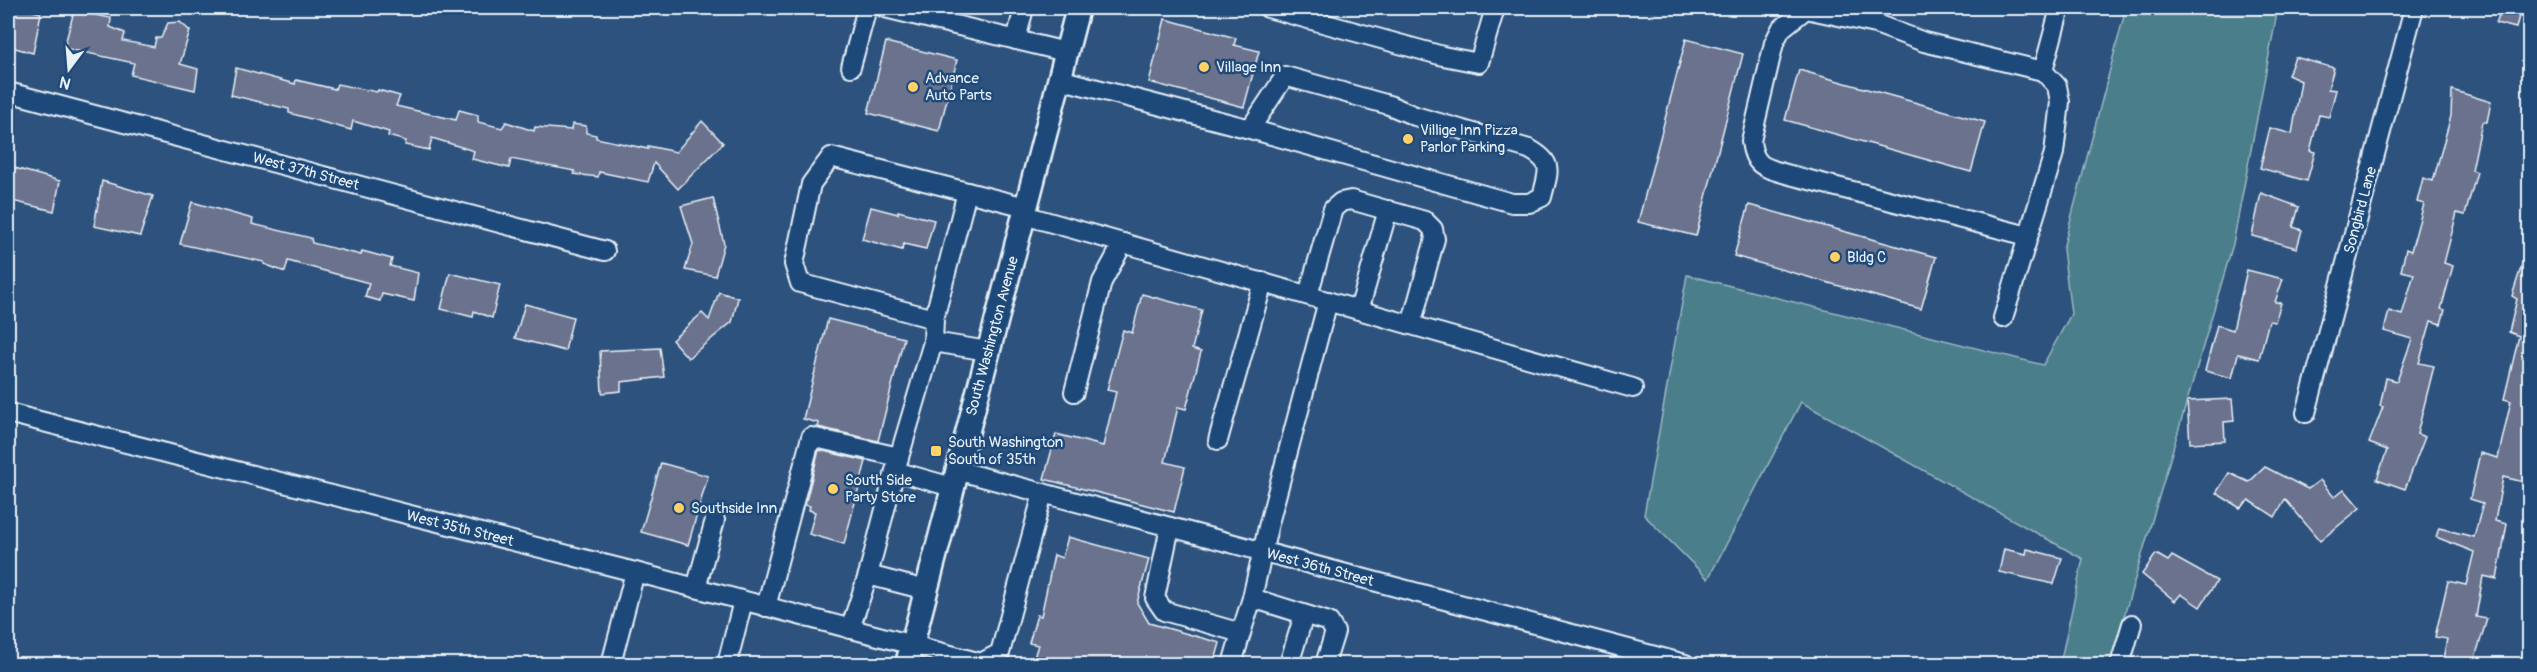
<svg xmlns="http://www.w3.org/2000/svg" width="2537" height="672" font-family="Pangolin,sans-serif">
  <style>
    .green { fill: #4b7e8b; stroke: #9ab8c2; stroke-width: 1.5 }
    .building { fill: #6b728d; stroke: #e8f1f8; stroke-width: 1.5 }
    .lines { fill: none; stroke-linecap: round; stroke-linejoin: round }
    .minor-casing { stroke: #e8f1f8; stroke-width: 22 }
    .major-casing { stroke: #e8f1f8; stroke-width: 27 }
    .minor { stroke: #1f4a7a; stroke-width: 18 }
    .major { stroke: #1f4a7a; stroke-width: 22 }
    .poi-dot { fill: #ffd166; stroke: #1f4a7a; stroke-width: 2 }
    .labels { text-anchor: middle; stroke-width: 5; stroke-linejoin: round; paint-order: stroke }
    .poi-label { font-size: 15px; fill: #e8f1f8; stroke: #1f4a7a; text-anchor: start }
    .street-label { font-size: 15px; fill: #e8f1f8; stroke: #1f4a7a }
  </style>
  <rect width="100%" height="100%" fill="#2e527e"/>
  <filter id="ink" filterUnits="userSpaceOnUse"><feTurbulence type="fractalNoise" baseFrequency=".0167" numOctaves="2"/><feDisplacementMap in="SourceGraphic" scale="12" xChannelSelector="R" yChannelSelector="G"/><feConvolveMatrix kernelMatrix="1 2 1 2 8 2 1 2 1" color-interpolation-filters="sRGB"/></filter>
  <g filter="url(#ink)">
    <!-- green -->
    <polygon class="green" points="2126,8 2278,8 2233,244 2110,664 2060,664 2083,559 1801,402 1708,579 1644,515 1687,275 2043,365 2071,314 2063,249"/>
    <!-- building -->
    <g class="building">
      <polygon points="13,8 23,8 41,13 33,53 8,46 8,11 11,12"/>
      <polygon points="2502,8 2521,8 2516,28 2496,23"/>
      <polygon points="74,11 111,18 110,27 125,33 123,41 154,47 156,38 161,38 168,23 180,22 190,31 180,64 198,69 195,90 131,75 134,63 64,48"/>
      <polygon points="1165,19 1236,38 1234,45 1259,51 1244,107 1149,82"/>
      <polygon points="1686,39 1743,54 1696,236 1638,222"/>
      <polygon points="886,42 957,60 939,131 868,113"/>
      <polygon points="2295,57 2334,68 2328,89 2336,90 2329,117 2319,115 2310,151 2315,152 2307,181 2260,168 2270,128 2292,134 2301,81 2288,75"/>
      <polygon points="236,68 295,84 296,80 335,89 337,84 377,92 378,90 400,96 396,106 456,120 459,110 478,115 478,122 502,128 506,122 534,131 535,127 571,130 572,124 586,126 586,133 596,135 596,138 648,149 648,146 676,152 702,121 723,143 678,189 654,163 648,182 599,172 598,177 574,174 575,171 511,159 509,168 472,159 474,151 432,138 429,150 405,145 406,141 388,136 389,132 353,121 351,130 289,113 289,109 231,95"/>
      <polygon points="1799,70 1985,122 1971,172 1785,120"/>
      <polygon points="2452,90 2491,102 2487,122 2482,122 2472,170 2477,172 2465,215 2457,213 2444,263 2453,266 2441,309 2445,310 2441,324 2431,321 2419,363 2434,366 2417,434 2425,437 2405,489 2377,479 2387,450 2369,443 2383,407 2380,406 2386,378 2397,381 2412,339 2384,331 2389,311 2402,315 2414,274 2401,271 2406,249 2411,251 2424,204 2417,202 2423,178 2433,181 2451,116"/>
      <polygon points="8,166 60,181 54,211 8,200"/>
      <polygon points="102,181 153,196 140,236 94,226"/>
      <polygon points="2261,193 2299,207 2293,227 2302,230 2297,248 2252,236"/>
      <polygon points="713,198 724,244 715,276 685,270 693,244 681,206"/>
      <polygon points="192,202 253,219 252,224 311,238 312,243 361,255 362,251 392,259 390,266 418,273 414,301 382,294 380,301 365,297 369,283 288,261 285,272 264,264 264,262 180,244"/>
      <polygon points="1749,205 1936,257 1921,309 1734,256"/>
      <polygon points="871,207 898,214 898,211 934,220 926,249 904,244 902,250 862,239"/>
      <polygon points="2526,252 2529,252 2529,457 2524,482 2503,477 2495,521 2507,524 2497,579 2483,576 2476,617 2487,619 2473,664 2442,664 2447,639 2435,637 2448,581 2466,585 2474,552 2436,537 2439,528 2474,537 2483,503 2470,499 2480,453 2498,458 2511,401 2504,399 2519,336 2509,332 2517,299 2512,296"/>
      <polygon points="2247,270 2283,279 2275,302 2281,303 2275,322 2269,321 2259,359 2238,354 2232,378 2205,371 2217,325 2233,330"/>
      <polygon points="450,273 500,285 492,318 474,311 473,317 441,309"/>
      <polygon points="719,292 738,298 732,322 688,358 672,340 702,313 709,320"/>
      <polygon points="1142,294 1202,310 1192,349 1201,352 1186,409 1178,407 1165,462 1185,467 1174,512 1044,479 1056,434 1103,446 1116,392 1107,390 1123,330 1132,333"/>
      <polygon points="525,304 573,317 565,351 515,338"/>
      <polygon points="828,319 904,338 878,441 818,427 819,423 803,419"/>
      <polygon points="660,348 664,377 621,382 621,391 602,393 600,351"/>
      <polygon points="2232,399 2234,421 2224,422 2225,441 2190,443 2187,401"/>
      <polygon points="819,450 866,461 844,544 809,534 815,512 809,510 810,506 805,505"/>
      <polygon points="661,463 708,476 688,545 641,532"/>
      <polygon points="2265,467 2308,489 2320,480 2334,497 2344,489 2360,508 2320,541 2285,499 2275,517 2249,500 2240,508 2216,493 2229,473 2249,482"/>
      <polygon points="1068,537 1149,559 1137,603 1149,623 1220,643 1214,664 1032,664 1038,645 1029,643 1037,615 1041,616 1054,555 1062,558"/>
      <polygon points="2004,549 2026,554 2027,549 2062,558 2054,584 1999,572"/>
      <polygon points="2156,554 2168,561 2172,556 2217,581 2200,607 2181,594 2175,601 2142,574"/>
    </g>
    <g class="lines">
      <!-- minor casing -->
      <g class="minor-casing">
        <g id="minor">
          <polyline points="885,8 1066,52"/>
          <polyline points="1268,8 1443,56 1479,63 1495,8"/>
          <polyline points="1016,40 1024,8"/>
          <polyline points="851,67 867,8"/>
          <polyline points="2043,71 2060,8"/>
          <path d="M 1059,79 L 1250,129 L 1512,203 L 1529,203 L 1542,197 C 1548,172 1555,163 1529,149 L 1415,116 L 1389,105 L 1285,76 L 1250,129"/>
          <polyline points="8,92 605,251"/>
          <polyline points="1024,215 1633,388"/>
          <polyline points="1308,295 1333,209 1341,202 1351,200 1425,221 1433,229 1435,239 1411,325"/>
          <polyline points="1359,310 1388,210"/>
          <path d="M 2003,318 L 2054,153 L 2060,102 L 2057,86 L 2043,71 L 1924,42 L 1876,24 L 1806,9 L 1781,29 L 1774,43 L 1751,141 C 1754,168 1766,168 1790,175 L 2028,236"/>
          <polyline points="934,319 800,283 794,264 811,184 831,157 967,192"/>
          <polyline points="933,342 895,471 952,487"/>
          <polyline points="988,351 933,342 934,319 967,192 1026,207"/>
          <polyline points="1074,392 1102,282 1123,243"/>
          <polyline points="8,413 635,572 981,663 1000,653 1043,493"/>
          <polyline points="2306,413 2414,8"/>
          <polyline points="1218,440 1263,282"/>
          <polyline points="956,470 1685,664"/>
          <polyline points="1170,527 1155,598 1164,611 1241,633 1252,598"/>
          <polyline points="868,575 926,590"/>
          <polyline points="696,588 715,520"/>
          <polyline points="766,607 811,437 899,457"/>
          <polyline points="850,629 868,575 895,471"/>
          <polyline points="611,664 635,572"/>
          <polyline points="727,664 743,601"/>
          <polyline points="1232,664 1241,633"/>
          <polyline points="1289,664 1304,615"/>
          <polyline points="1325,664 1335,632 1329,622 1252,598 1268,527 1328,301"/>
          <polyline points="2120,664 2132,624"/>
        </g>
      </g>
      <!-- major casing -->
      <g class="major-casing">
        <polyline id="major" points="907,664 1078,8"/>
      </g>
      <!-- minor -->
      <use href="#minor" class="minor"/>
      <!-- major -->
      <use href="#major" class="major"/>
    </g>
  </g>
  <!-- markers -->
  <g class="poi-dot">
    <circle cx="1204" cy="67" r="6"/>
    <circle cx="913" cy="87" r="6"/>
    <circle cx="1408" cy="139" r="6"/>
    <circle cx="1835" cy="257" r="6"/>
    <rect x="930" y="445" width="12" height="12" rx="3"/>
    <circle cx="833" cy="489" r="6"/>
    <circle cx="679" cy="508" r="6"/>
  </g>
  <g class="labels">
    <!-- poi labels -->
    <g class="poi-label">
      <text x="1216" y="72">Village Inn</text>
      <text x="925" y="83">Advance<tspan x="925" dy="17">Auto Parts</tspan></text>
      <text x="1420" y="135">Villige Inn Pizza<tspan x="1420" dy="17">Parlor Parking</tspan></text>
      <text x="1847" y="262">Bldg C</text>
      <text x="948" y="447">South Washington<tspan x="948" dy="17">South of 35th</tspan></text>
      <text x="845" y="485">South Side<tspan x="845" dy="17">Party Store</tspan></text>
      <text x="691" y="513">Southside Inn</text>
    </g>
    <!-- street labels -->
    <g class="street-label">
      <text transform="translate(306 171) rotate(15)" y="5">West 37th Street</text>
      <text transform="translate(2360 210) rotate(-75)" y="5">Songbird Lane</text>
      <text transform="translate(992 336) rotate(-75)" y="5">South Washington Avenue</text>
      <text transform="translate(460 528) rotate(14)" y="5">West 35th Street</text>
      <text transform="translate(1320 567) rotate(15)" y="5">West 36th Street</text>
    </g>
  </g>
  <!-- margin -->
  <rect width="2537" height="672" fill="none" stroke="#1f4a7a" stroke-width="30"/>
  <rect x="15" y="15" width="2507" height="642" fill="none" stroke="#e8f1f8" stroke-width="2" filter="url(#ink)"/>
  <!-- north arrow -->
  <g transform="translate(69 69) rotate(196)" stroke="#1f4a7a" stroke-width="4.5" paint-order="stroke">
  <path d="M0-4.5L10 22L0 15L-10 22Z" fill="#e8f1f8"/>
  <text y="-9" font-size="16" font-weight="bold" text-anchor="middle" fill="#e8f1f8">N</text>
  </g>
</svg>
